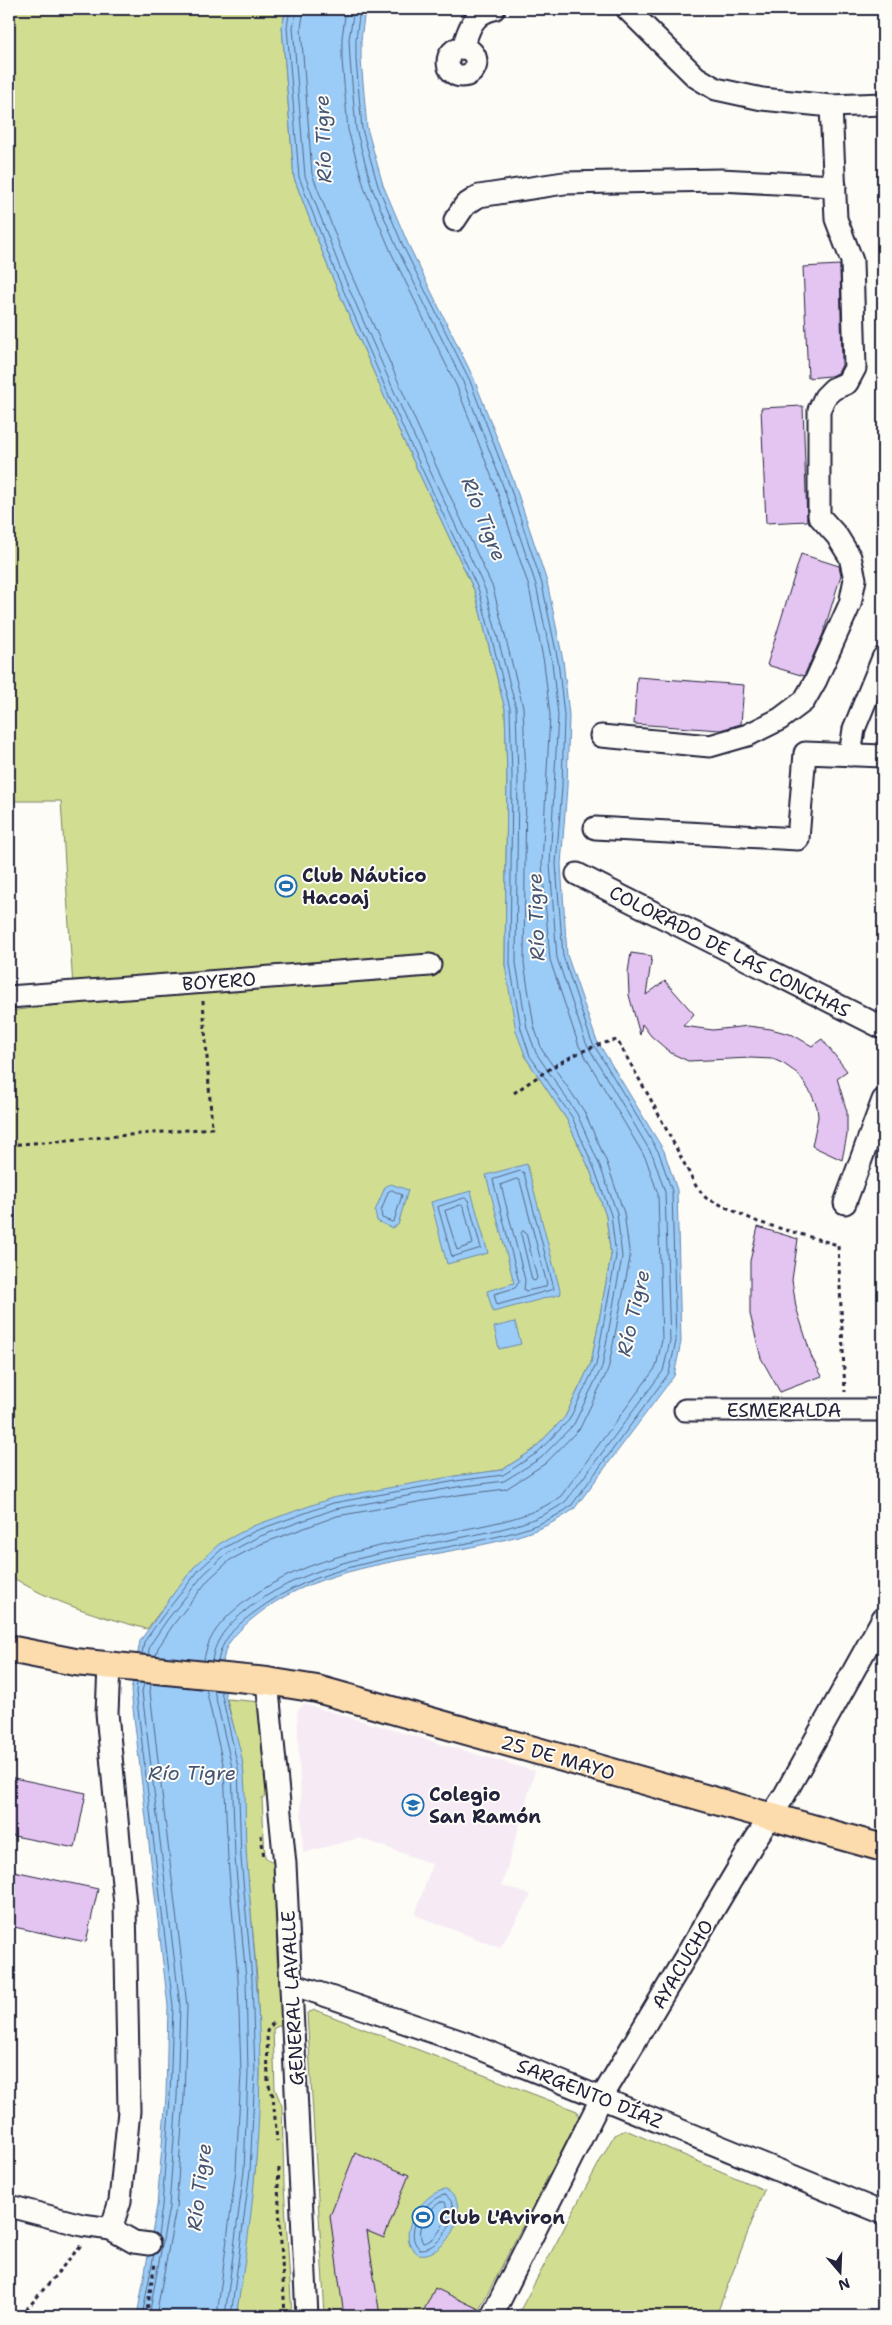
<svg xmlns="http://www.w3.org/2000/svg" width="892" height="2325" font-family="'Shantell Sans',sans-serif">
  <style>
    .built { fill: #f6ebf5 }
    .green { fill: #d1de91; stroke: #7a8066 }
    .water { fill: #9bccf7; stroke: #6b88ac }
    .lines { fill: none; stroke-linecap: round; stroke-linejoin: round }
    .shore { stroke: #526686; stroke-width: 1 }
    .building { fill: #e4c4f1; stroke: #22223b }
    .minor-casing { stroke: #22223b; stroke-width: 25 }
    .major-casing { stroke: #22223b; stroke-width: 30 }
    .path { stroke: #22223b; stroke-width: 3; stroke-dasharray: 4 4; stroke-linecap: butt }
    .minor { stroke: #fdfcf7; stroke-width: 21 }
    .major { stroke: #fcdcac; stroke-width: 26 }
    .labels { text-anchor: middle; stroke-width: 4; stroke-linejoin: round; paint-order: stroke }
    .poi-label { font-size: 19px; font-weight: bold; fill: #22223b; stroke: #fdfcf7; text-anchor: start }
    .street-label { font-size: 19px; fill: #22223b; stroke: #fdfcf7 }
    .water-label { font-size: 20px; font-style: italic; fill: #465573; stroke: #fdfcf7 }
  </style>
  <rect width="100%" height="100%" fill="#fdfcf7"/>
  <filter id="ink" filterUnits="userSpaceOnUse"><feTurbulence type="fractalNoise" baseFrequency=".02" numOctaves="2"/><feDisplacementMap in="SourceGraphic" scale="10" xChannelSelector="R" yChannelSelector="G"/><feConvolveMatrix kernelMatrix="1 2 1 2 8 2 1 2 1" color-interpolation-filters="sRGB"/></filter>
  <g filter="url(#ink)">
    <!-- built -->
    <polygon class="built" points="304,1704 535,1771 502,1885 531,1895 500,1948 415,1915 432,1864 360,1838 303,1853 297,1711"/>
    <!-- green -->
    <g class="green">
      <path d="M 9,9 L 286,9 L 282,26 L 294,178 L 330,272 L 402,437 L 475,592 L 505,709 L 507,777 L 505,965 L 526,1058 L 567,1120 L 590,1170 L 606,1216 L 611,1256 L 591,1363 L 565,1417 L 533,1450 L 502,1470 L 455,1476 L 195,1566 L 147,1629 C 99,1616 51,1603 9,1575 L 9,1011 L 74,1003 L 61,801 L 9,801 Z"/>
      <polygon points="227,1699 261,1702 269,1795 262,1798 265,1857 275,1864 277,1956 282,2024 273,2029 275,2089 282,2106 284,2186 292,2316 236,2316 255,2172 260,2074 257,1978 246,1858 243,1766"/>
      <polygon points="315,2010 577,2111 579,2117 476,2316 325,2316 307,2013"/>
      <polygon points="626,2130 764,2190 716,2316 517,2316 614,2135"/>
    </g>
    <!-- water -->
    <g class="water">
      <path d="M 286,9 L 365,9 L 361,40 L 361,60 L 367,128 L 383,185 L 408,244 L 474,379 L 514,482 L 547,582 L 563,660 L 569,715 L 567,787 L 561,864 L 567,955 L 596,1039 L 664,1151 L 677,1190 L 681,1342 L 674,1376 L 574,1509 C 545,1531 510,1539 476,1546 C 413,1559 332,1567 277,1601 C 262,1610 229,1635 225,1652 C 215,1687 239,1731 243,1766 C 247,1798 244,1830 247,1862 C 252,1932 260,2003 260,2074 C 259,2155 250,2236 236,2316 L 137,2316 L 157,2206 L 166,2096 L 168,2006 L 131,1691 L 140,1641 L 176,1590 L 195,1566 L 219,1544 L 253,1526 L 332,1498 L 455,1476 L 502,1470 L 533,1450 L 565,1417 L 591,1363 L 611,1256 L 606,1216 L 590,1170 L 567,1120 L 526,1058 L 516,1031 L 505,965 L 507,777 L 505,709 L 475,592 L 402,437 L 330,272 L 294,178 L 282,26 Z"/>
      <polygon points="527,1164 561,1294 493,1312 487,1291 514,1283 486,1175"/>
      <polygon points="391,1184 408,1190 398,1225 392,1228 377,1221 375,1211 385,1187"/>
      <polygon points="471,1191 488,1253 447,1264 431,1202"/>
      <polygon points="515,1322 521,1344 499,1349 494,1327"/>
      <path d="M 446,2190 C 475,2204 446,2259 419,2254 C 392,2240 421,2191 446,2190 Z"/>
    </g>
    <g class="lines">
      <!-- shore -->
      <g class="shore">
        <polygon points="521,1171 524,1173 554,1289 497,1305 494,1294 515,1288 519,1282 493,1180"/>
        <polygon points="517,1179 520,1181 547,1284 545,1287 526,1291 524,1290 525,1280 501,1185"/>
        <polygon points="392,1190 402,1195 394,1221 392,1222 382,1218 381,1211 388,1192"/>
        <polygon points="465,1198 468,1200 481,1248 452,1257 438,1207"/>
        <polygon points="461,1205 464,1207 473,1244 457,1250 445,1211"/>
        <polygon points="523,1231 526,1233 537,1278 535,1281 532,1280 521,1234"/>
        <polyline points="142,1654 144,1642 162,1617 199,1570 222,1549 255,1531 333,1503 456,1481 503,1475 537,1453 569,1420 596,1365 616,1256 611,1215 594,1168 572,1117 530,1056 521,1029 510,964 512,777 510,708 479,591 406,435 335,271 299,177 287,27 290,9"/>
        <polyline points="148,1655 150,1645 167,1620 204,1574 226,1554 258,1537 335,1509 457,1487 504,1481 541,1458 574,1424 602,1367 622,1257 617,1213 600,1166 577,1114 536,1053 527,1028 516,963 518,777 516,708 485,589 412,432 340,268 305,176 293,27 297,9"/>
        <polyline points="156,1656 158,1648 173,1625 209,1579 230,1560 261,1544 337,1516 458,1495 506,1489 546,1463 580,1428 608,1370 630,1258 624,1213 607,1163 584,1111 542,1050 534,1026 524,963 526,777 523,707 493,588 419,429 347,265 312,174 301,28 304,9"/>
        <path d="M 204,1660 C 208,1633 225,1617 247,1600 C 309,1554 387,1545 461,1530 C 495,1523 533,1517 561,1496 L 656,1367 L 662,1340 L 658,1194 L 646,1159 L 579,1046 L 550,960 L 542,864 L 550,715 L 544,663 L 529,587 L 496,488 L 457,387 L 391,252 L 365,190 L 348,130 L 342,60 L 342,38 L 346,9"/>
        <path d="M 212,1661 C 215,1637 231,1622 250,1607 C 312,1561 389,1552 464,1537 C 498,1530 538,1523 566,1501 L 663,1371 L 670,1341 L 665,1192 L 653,1156 L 586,1043 L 557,958 L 550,864 L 558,715 L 552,662 L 536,585 L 503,486 L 464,384 L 397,248 L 372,188 L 356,129 L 350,60 L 349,39 L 354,9"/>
        <path d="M 218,1662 C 221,1639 237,1625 255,1612 C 316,1565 395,1558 468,1543 C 504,1535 542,1528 571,1506 L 669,1373 L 676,1341 L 672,1191 L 659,1153 L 591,1040 L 563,956 L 556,864 L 562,787 L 564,715 L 558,661 L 542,584 L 509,484 L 470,381 L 403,246 L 378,186 L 362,129 L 356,60 L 356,39 L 360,9"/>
        <polyline points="137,1683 136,1692 173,2006 170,2097 162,2206 158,2236"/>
        <polyline points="144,1683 142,1692 180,2006 177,2097 169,2207 149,2316"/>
        <polyline points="151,1684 150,1692 187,2006 184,2097 176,2208 156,2316"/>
        <polyline points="206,1689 224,1768 228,1859 238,1979 241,2074 236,2170 217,2316"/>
        <polyline points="214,1690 232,1767 235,1858 246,1979 248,2074 244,2171 225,2316"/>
        <polyline points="221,1691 238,1767 241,1858 252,1979 255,2074 250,2171 231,2316"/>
        <path d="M 445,2195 C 466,2206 442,2251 420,2249 C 401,2234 426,2197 445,2195 Z"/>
        <path d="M 441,2202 L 445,2202 C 451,2216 438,2241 423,2243 C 415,2230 428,2208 441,2202 Z"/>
        <polyline points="142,2316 154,2254"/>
      </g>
    </g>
    <!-- building -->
    <g class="building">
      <polygon points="840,265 842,365 838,373 830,376 808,378 803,267"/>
      <polygon points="803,406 807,521 766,523 761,408"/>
      <polygon points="801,554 839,566 841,575 823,634 804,676 767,665"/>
      <polygon points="637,677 744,685 741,724 720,730 634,724"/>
      <polygon points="631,953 652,956 646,995 665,981 694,1014 683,1026 713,1030 748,1026 771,1029 793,1035 812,1046 822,1039 847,1071 837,1078 847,1112 847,1135 842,1160 812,1146 818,1117 817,1107 811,1093 798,1074 784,1064 773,1059 750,1058 688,1061 671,1053 651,1036 642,1024 640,1035 629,995 628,972"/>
      <polygon points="758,1227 798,1239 792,1280 796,1307 812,1358 822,1376 780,1392 761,1358 750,1314 750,1261"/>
      <polygon points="9,1777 86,1793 75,1848 9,1835"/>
      <polygon points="9,1870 98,1889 86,1942 9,1926"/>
      <polygon points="355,2153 409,2175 384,2238 367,2231 380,2316 344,2316 330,2216"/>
      <polygon points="435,2288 481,2310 480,2316 421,2316"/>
    </g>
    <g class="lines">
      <!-- minor casing -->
      <g class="minor-casing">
        <g id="minor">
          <polyline points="627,9 696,77 716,89 762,99 831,106 883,104"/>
          <circle cx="462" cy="62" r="14"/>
          <path d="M 463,48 C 468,30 473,13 494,9"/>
          <polyline points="455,220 465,205 479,196 564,183 720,180 835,186"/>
          <polyline points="601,736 710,746 748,735 780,719 804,701 816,680 850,604 855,579 850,557 837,536 819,516 819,410 825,397 833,389 847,383 855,368 852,261 836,219 831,106"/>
          <polyline points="850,755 854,729 883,658"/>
          <polyline points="595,828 798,839 805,753 883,756"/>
          <polyline points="577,874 883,1028"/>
          <polyline points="9,997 430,965"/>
          <polyline points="845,1203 883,1100"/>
          <polyline points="685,1410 883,1410"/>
          <polyline points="267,1681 285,1864 307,2316"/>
          <polyline points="292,1984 471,2045 883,2213"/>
          <polyline points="9,2206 82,2225 111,2229 120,2201 129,2111 125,1905 107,1713 109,1666"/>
          <polyline points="111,2229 134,2242 149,2244"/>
          <polyline points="492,2316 602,2097 755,1840 784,1796 883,1618"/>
        </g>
      </g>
      <!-- major casing -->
      <g class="major-casing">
        <polyline id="major" points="9,1649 75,1662 267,1681 317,1689 883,1848"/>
      </g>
      <!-- path -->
      <g class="path">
        <path d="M 514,1093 C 544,1072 580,1047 617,1040 L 651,1100 L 696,1186 L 706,1198 L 758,1222 L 838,1245 L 845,1392"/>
        <polyline points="9,1145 212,1128 203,1001"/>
        <polyline points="261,1835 264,1858"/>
        <polyline points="273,2023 267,2031 268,2083 273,2096 277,2141"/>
        <polyline points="279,2168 278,2187 285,2316"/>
        <polyline points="21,2316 82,2244"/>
        <polyline points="146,2316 155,2263"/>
      </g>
      <!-- minor -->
      <use href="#minor" class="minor"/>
      <!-- major -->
      <use href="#major" class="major"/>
    </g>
  </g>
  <!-- icons -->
  <defs>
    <g id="stadium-ring" transform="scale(1.125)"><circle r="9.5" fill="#fdfcf7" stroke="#1f6fb2" stroke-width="1.5"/><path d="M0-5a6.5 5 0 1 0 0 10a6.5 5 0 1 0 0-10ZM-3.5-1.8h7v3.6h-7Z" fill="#1f6fb2"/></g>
    <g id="school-ring" transform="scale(1.125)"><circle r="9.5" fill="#fdfcf7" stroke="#1f6fb2" stroke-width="1.5"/><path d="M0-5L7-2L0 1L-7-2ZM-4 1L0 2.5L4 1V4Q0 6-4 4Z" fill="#1f6fb2"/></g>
  </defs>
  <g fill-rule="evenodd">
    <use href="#stadium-ring" x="286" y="886"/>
    <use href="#school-ring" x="413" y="1805"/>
    <use href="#stadium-ring" x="423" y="2217"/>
  </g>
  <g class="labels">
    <!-- poi labels -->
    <g class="poi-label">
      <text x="302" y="882">Club Náutico<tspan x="302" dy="22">Hacoaj</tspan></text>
      <text x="429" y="1801">Colegio<tspan x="429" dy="22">San Ramón</tspan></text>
      <text x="439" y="2224">Club L'Aviron</text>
    </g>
    <!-- street labels -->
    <g class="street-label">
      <text transform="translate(730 951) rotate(27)" y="7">COLORADO DE LAS CONCHAS</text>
      <text transform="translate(219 981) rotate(-4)" y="7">BOYERO</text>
      <text x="784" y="1417">ESMERALDA</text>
      <text transform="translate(558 1757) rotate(16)" y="7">25 DE MAYO</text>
      <text transform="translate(682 1964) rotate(-59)" y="7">AYACUCHO</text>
      <text transform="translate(292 1998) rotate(-93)" y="7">GENERAL LAVALLE</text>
      <text transform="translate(590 2093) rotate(22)" y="7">SARGENTO DÍAZ</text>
    </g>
    <!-- water labels -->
    <g class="water-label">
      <text transform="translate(323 139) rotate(-92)" y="7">Río Tigre</text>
      <text transform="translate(484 519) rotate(68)" y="7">Río Tigre</text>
      <text transform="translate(536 917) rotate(-92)" y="7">Río Tigre</text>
      <text transform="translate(633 1313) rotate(-77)" y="7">Río Tigre</text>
      <text x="192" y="1780">Río Tigre</text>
      <text transform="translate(199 2187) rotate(-83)" y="7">Río Tigre</text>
    </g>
  </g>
  <!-- margin -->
  <rect width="892" height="2325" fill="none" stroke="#fdfcf7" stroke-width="30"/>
  <rect x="15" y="15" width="862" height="2295" fill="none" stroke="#22223b" stroke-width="2" filter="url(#ink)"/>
  <!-- north arrow -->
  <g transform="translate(840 2272) rotate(161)" stroke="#fdfcf7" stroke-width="4" paint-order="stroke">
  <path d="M0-4L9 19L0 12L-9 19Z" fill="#22223b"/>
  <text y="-8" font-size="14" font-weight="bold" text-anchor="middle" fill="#22223b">N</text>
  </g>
</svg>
